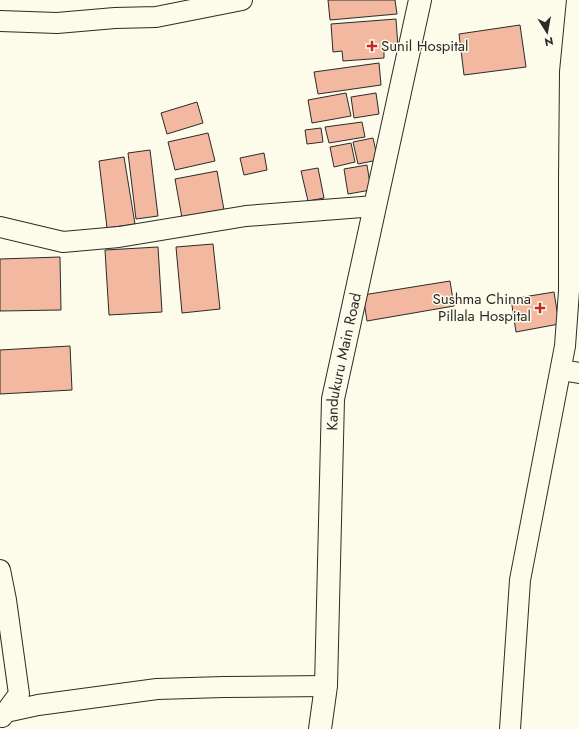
<svg xmlns="http://www.w3.org/2000/svg" width="579" height="729" font-family="Jost,sans-serif">
  <style>
    .building { fill: #f2b8a0; stroke: #2b2b2b }
    .lines { fill: none; stroke-linecap: round; stroke-linejoin: round }
    .street-casing { stroke: #2b2b2b; stroke-width: 22 }
    .primary-casing { stroke: #2b2b2b; stroke-width: 24 }
    .street { stroke: #fdfbea; stroke-width: 20 }
    .primary { stroke: #fdfbea; stroke-width: 22 }
    .poi-dot { fill: #c62828; stroke: #fdfbea; stroke-width: 1.5 }
    .labels { text-anchor: middle; stroke-width: 3; stroke-linejoin: round; paint-order: stroke }
    .poi-label { font-size: 15px; fill: #2b2b2b; stroke: #fdfbea; text-anchor: start }
    .street-label { font-size: 15px; fill: #2b2b2b; stroke: #fdfbea }
  </style>
  <rect width="100%" height="100%" fill="#fdfbea"/>
  <!-- building -->
  <g class="building">
    <polygon points="328,0 395,0 397,14 330,20"/>
    <polygon points="396,19 398,47 384,48 384,58 343,61 342,51 333,52 331,24"/>
    <polygon points="520,25 526,67 464,75 459,34"/>
    <polygon points="379,63 381,85 318,94 314,72"/>
    <polygon points="346,93 351,116 312,123 308,100"/>
    <polygon points="376,93 379,114 354,118 351,97"/>
    <polygon points="197,102 203,123 167,134 161,113"/>
    <polygon points="362,122 365,137 329,143 325,127"/>
    <polygon points="321,128 323,142 307,144 305,130"/>
    <polygon points="208,133 215,161 175,170 168,142"/>
    <polygon points="373,138 378,160 358,164 353,142"/>
    <polygon points="351,143 355,162 334,167 330,147"/>
    <polygon points="150,150 158,216 136,219 128,153"/>
    <polygon points="264,153 267,170 244,175 240,158"/>
    <polygon points="124,157 135,224 107,228 99,161"/>
    <polygon points="367,165 371,190 348,194 344,169"/>
    <polygon points="318,168 324,198 308,201 301,171"/>
    <polygon points="217,171 224,210 182,218 175,179"/>
    <polygon points="213,244 220,309 182,313 176,247"/>
    <polygon points="158,247 162,312 109,315 105,250"/>
    <polygon points="60,257 61,310 0,311 0,259"/>
    <polygon points="450,281 454,306 367,321 363,295"/>
    <polygon points="554,292 559,324 516,332 511,299"/>
    <polygon points="70,346 72,390 0,394 0,350"/>
  </g>
  <g class="lines">
    <!-- street casing -->
    <g class="street-casing">
      <g id="street">
        <polyline points="0,21 57,23 115,18 156,17 242,0"/>
        <polyline points="0,227 63,242 119,237 246,216 375,206"/>
        <polyline points="561,370 579,373"/>
        <polyline points="0,570 6,600 19,694 2,717"/>
        <polyline points="6,712 38,705 157,689 224,687 326,686"/>
        <polyline points="510,729 520,580 565,346 569,291 569,179 570,72 577,0"/>
      </g>
    </g>
    <!-- primary casing -->
    <g class="primary-casing">
      <g id="primary">
        <path id="s1" d="M 320,729 L 326,686 L 333,399 L 420,0"/>
      </g>
    </g>
    <!-- street -->
    <use href="#street" class="street"/>
    <!-- primary -->
    <use href="#primary" class="primary"/>
  </g>
  <!-- markers -->
  <g class="poi-dot">
    <path d="M370 40h4v4h4v4h-4v4h-4v-4h-4v-4h4z"/>
    <path d="M538 302h4v4h4v4h-4v4h-4v-4h-4v-4h4z"/>
  </g>
  <g class="labels">
    <!-- poi labels -->
    <g class="poi-label">
      <text x="381" y="51">Sunil Hospital</text>
      <text x="531" y="304" text-anchor="end">Sushma Chinna<tspan x="531" dy="17">Pillala Hospital</tspan></text>
    </g>
    <!-- street labels -->
    <g class="street-label">
      <text dy="5" stroke="none"><textPath href="#s1" startOffset="369">Kandukuru Main Road</textPath></text>
    </g>
  </g>
  <!-- north arrow -->
  <g transform="translate(547 32) rotate(169)" stroke="#fdfbea" stroke-width="3" paint-order="stroke">
  <path d="M0-3L7 15L0 10L-7 15Z" fill="#2b2b2b"/>
  <text y="-6" font-size="11" font-weight="bold" text-anchor="middle" fill="#2b2b2b">N</text>
  </g>
</svg>
